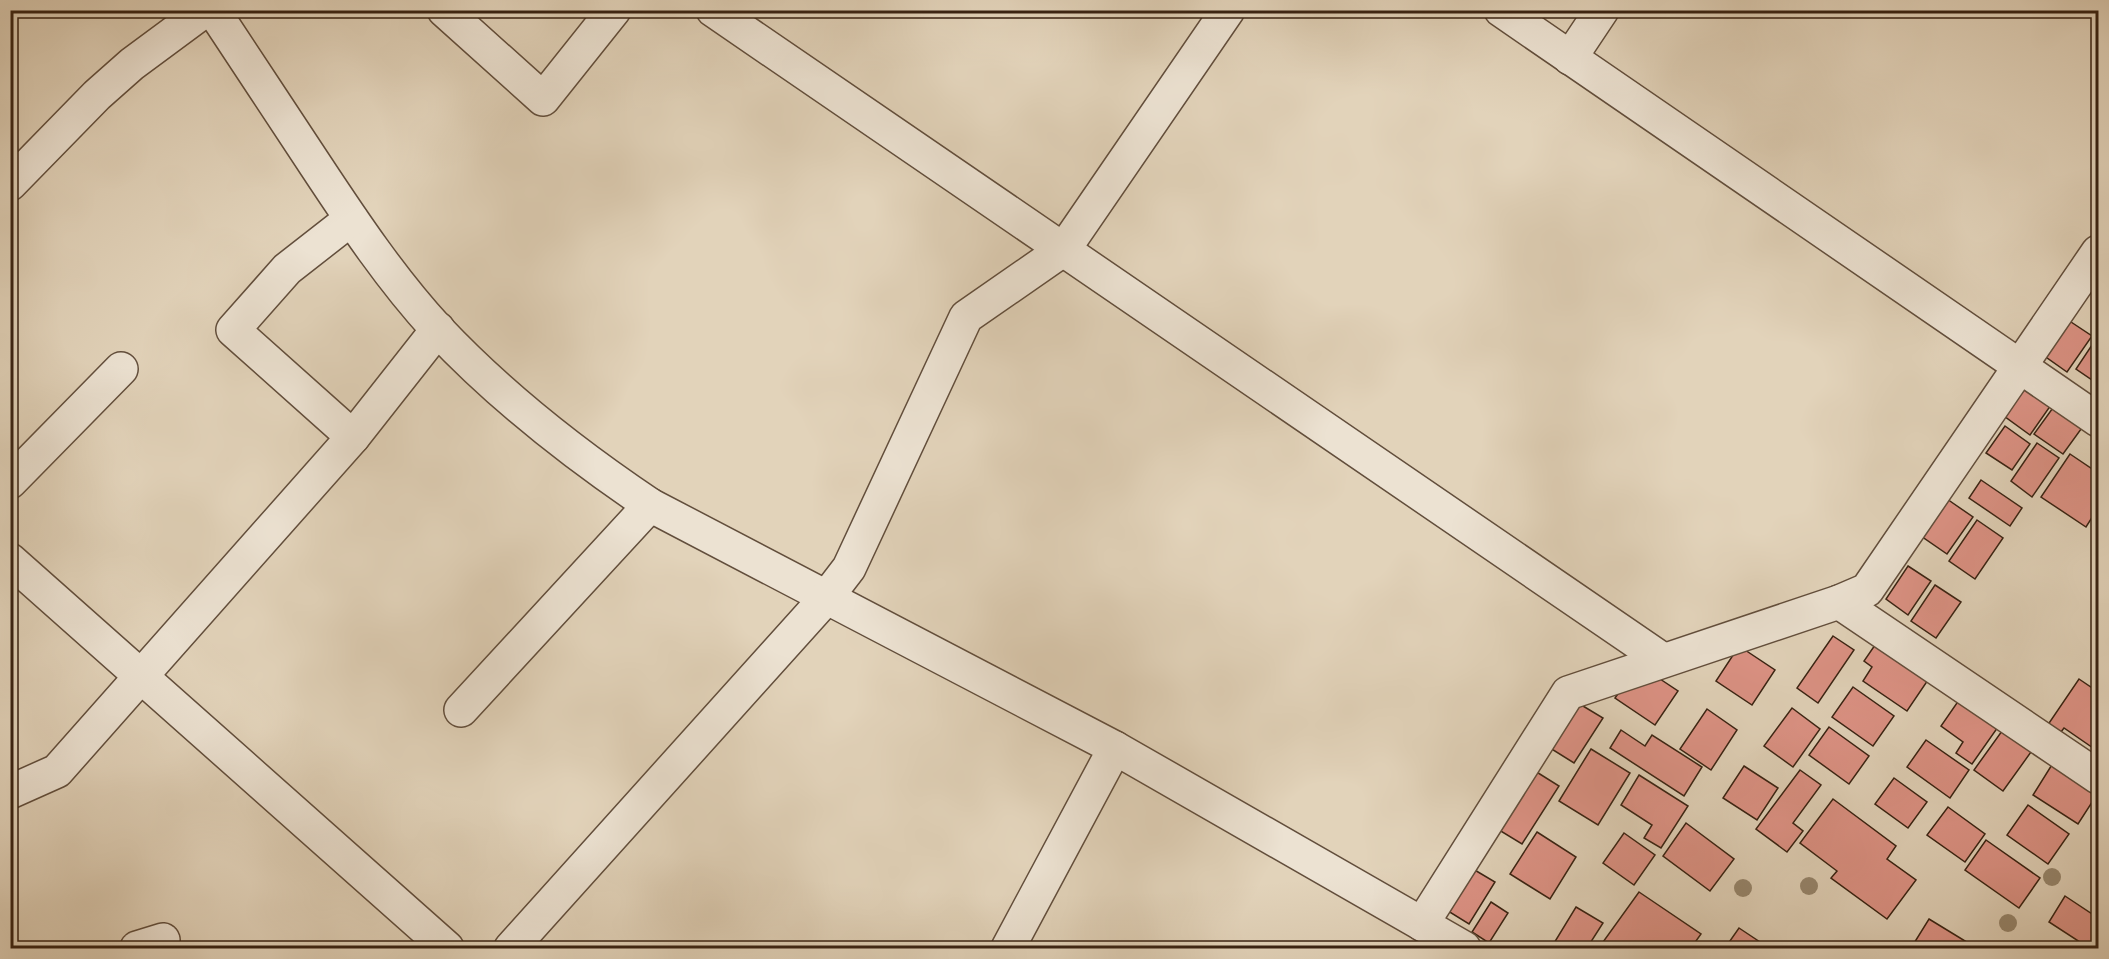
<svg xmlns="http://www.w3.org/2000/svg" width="2109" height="959" font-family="'Libre Bodoni',serif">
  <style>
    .building { fill: #de9386; stroke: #382212; stroke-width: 1.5 }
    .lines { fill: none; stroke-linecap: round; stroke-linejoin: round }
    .minor-casing { stroke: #624e3c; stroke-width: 36 }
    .minor { stroke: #ece2d2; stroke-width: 33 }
    .tree { fill: #97876e }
  </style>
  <rect width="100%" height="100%" fill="#e2d3ba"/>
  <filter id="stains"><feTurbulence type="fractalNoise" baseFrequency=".00333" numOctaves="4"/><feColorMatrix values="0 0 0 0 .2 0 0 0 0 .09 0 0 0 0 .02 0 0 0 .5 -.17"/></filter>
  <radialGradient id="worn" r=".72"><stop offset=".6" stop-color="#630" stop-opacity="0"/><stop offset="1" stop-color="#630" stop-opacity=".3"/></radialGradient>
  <!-- building -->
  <g class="building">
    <polygon points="2068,320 2092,336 2067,372 2043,355"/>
    <polygon points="2098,336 2098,384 2076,369"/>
    <polygon points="2026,387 2051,405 2030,435 2004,416"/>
    <polygon points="2055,405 2084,425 2063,454 2034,434"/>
    <polygon points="2005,426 2030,444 2012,470 1986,453"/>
    <polygon points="2037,443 2059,458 2032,497 2011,481"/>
    <polygon points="2070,454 2098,473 2098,508 2086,527 2041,497"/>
    <polygon points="1981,480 2022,508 2010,526 1969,498"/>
    <polygon points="1947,499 1973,517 1947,554 1921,536"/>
    <polygon points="1977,520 2003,538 1975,579 1949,561"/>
    <polygon points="1908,566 1931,581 1908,615 1886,599"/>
    <polygon points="1935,585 1961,602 1936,638 1911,621"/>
    <polygon points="1833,636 1854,650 1818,703 1797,688"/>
    <polygon points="1875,645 1928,680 1907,711 1863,681 1872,667 1864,661"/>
    <polygon points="1739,646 1775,670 1752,705 1716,681"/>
    <polygon points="1654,675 1678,691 1655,725 1615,698 1624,685"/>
    <polygon points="2079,679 2098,692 2098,747 2096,750 2064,728 2057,737 2045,729"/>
    <polygon points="1853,687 1894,716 1873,746 1832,717"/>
    <polygon points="1959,700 1998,727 1972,764 1956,753 1963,742 1941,726"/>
    <polygon points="1578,703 1603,718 1574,763 1550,748"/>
    <polygon points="1792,708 1820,729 1793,767 1764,746"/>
    <polygon points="1707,709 1737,730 1711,770 1680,749"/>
    <polygon points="1829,727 1869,756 1849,784 1809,755"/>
    <polygon points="1621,730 1645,746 1652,735 1702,767 1684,796 1610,748"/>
    <polygon points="2002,731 2031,752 2003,791 1974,770"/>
    <polygon points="1926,740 1969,770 1950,798 1907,767"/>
    <polygon points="1591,749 1630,773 1598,825 1559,801"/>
    <polygon points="2053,763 2098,793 2078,824 2033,795"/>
    <polygon points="1744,766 1778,788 1757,820 1723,798"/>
    <polygon points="1800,770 1821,785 1793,823 1803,831 1787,852 1756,829"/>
    <polygon points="1535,771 1559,786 1522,844 1499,830"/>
    <polygon points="1639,775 1688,806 1661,848 1644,838 1652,825 1621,805"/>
    <polygon points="1894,778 1927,802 1908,828 1875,804"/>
    <polygon points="1833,799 1896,846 1887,859 1916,880 1887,919 1831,878 1837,871 1800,843"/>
    <polygon points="2028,805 2069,834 2048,864 2007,835"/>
    <polygon points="1948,807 1985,834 1965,862 1927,835"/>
    <polygon points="1686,823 1734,859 1710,891 1663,856"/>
    <polygon points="1537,832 1576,857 1550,899 1510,874"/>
    <polygon points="1624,833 1655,855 1634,885 1603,863"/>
    <polygon points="1986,840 2040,878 2019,908 1965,870"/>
    <polygon points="1473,869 1495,882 1469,924 1448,911"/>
    <polygon points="1639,892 1701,934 1691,948 1612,948 1603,942"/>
    <polygon points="2065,896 2098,918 2098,944 2096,948 2089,948 2049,922"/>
    <polygon points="1491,902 1508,913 1489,943 1472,932"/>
    <polygon points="1576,907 1603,923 1587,948 1551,948"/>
    <polygon points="1929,919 1970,944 1967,948 1911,948"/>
    <polygon points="1739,928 1769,948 1725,948"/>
  </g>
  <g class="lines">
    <!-- minor casing -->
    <g class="minor-casing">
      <g id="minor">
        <path d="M 213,10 C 247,62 282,114 316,166 C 353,222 391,279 437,329 C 501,397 574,454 650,505 L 1115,748 L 1008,948"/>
        <polyline points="444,10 543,99 614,10"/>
        <polyline points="713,10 1663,660"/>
        <polyline points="1501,10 2098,420"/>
        <polyline points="1570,58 1602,10"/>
        <polyline points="10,184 97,95 132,64 205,10"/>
        <polyline points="351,219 287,269 233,330 353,437"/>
        <polyline points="10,482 121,369"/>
        <polyline points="10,560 447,948"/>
        <polyline points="1839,602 2098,777"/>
        <polyline points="461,710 650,505"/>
        <polyline points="1115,748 1464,948"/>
        <polyline points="10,792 57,771 353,437 438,329"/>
        <polyline points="1422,924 1568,693 1839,602 1867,590 2098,252"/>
        <polyline points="137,948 163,940"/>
        <polyline points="511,948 826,598 849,568 966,317 1064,249 1228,10"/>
      </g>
    </g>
    <!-- minor -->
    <use href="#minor" class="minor"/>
  </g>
  <!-- trees -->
  <g class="tree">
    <circle cx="2052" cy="877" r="9"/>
    <circle cx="1809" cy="886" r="9"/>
    <circle cx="1743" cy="888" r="9"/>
    <circle cx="2008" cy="923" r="9"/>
  </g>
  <!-- margin -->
  <rect width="2109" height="959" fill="none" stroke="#e2d3ba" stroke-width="36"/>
  <rect x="12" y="12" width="2085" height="935" fill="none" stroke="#382212" stroke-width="3"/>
  <rect x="18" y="18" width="2073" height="923" fill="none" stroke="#382212" stroke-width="1.5"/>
  <rect width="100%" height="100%" filter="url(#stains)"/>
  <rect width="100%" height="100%" fill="url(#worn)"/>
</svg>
